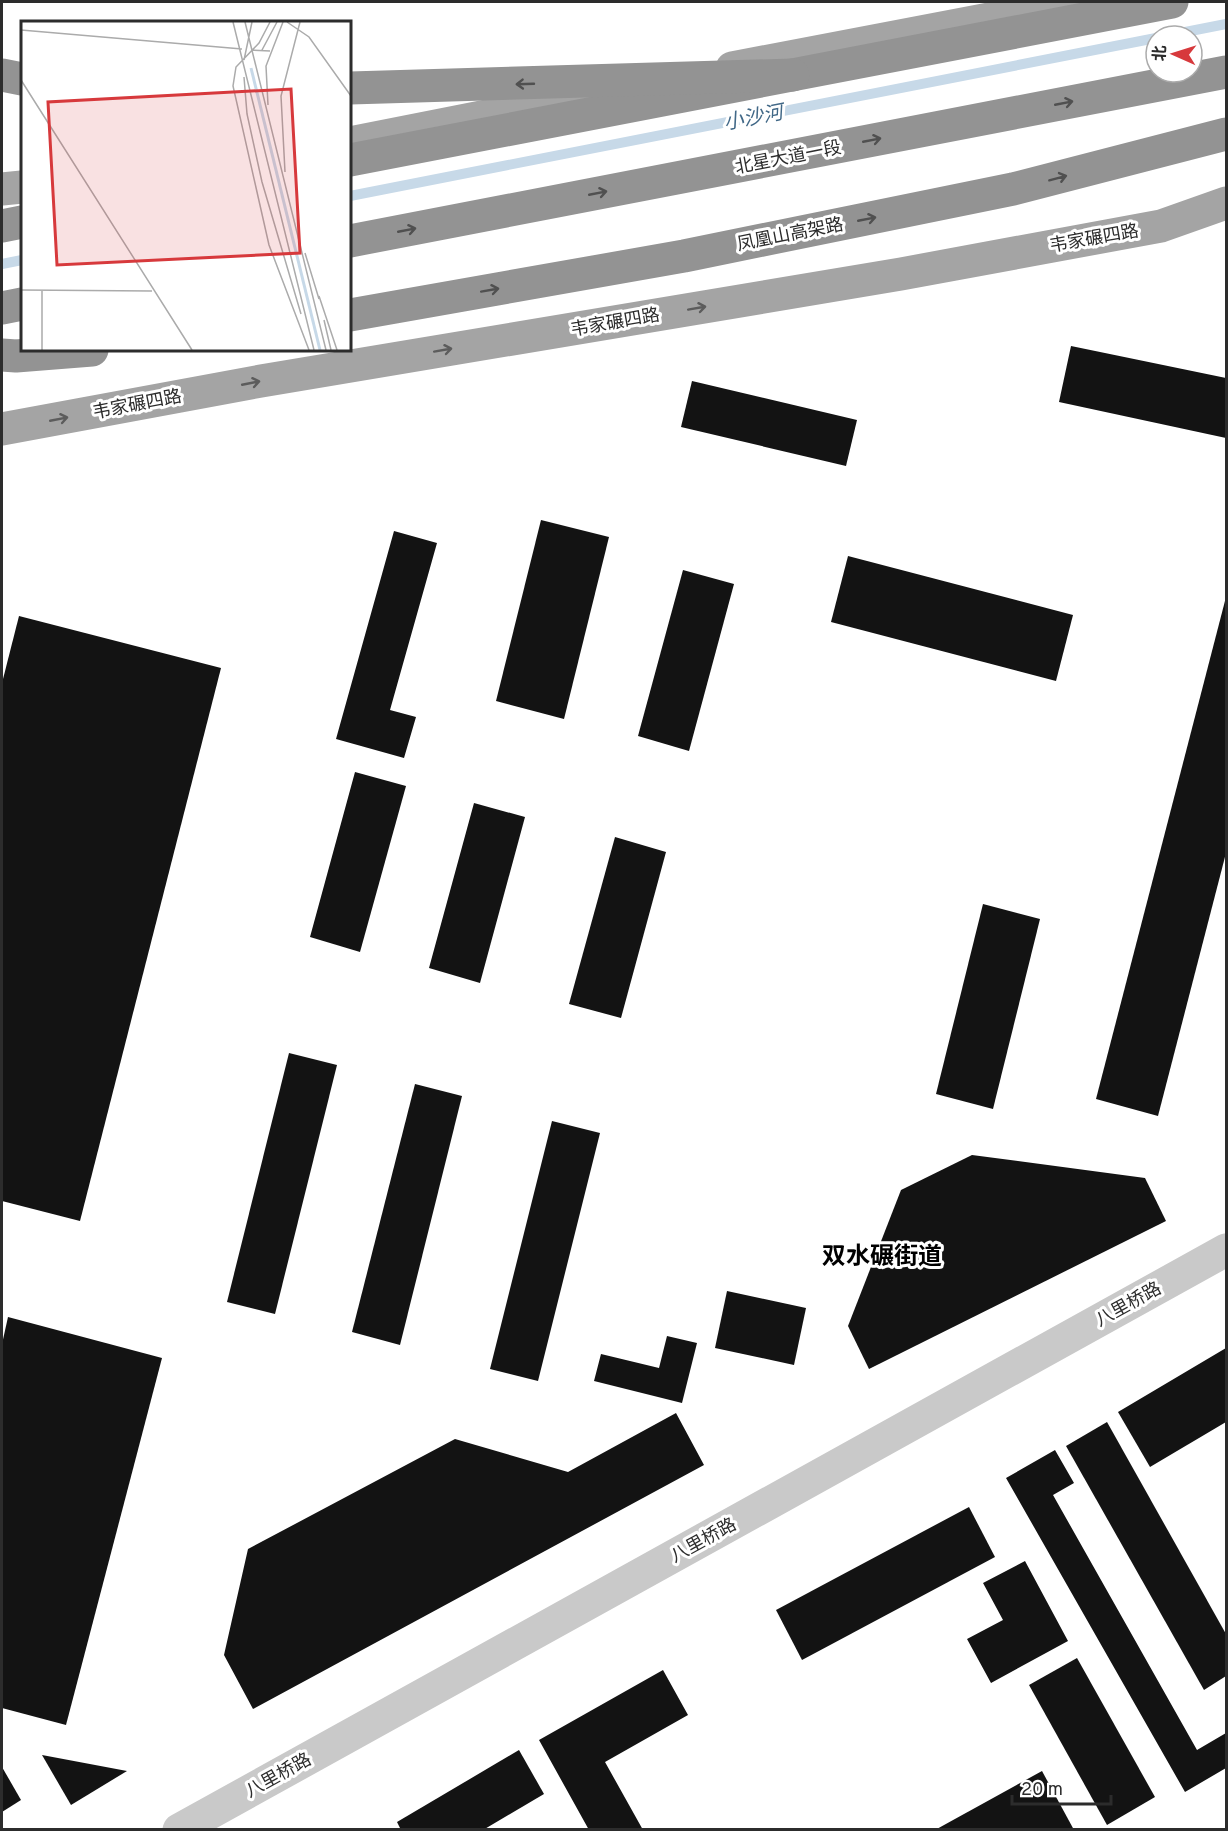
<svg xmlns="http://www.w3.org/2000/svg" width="1228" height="1831" font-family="Overpass,'Noto Sans SC',sans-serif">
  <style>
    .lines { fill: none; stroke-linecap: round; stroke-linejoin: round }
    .stream { stroke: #c7d9e8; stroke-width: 10 }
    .building { fill: #131313 }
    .minor { stroke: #c9c9c9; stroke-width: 33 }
    .major { stroke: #a4a4a4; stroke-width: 33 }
    .highway { stroke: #939393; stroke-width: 33 }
    .highway-bridge { stroke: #939393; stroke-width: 33 }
    .oneway { stroke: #505050 }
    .oneway2 { stroke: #5c5c5c }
    .labels { text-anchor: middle; stroke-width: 6; stroke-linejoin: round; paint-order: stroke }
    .street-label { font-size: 18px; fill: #2c2c2c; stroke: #fff }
    .water-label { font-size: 20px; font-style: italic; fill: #416887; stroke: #fff }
    .district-label { font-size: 24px; font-weight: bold; fill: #000; stroke: #fff }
    .inset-river { fill: none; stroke: #c7d9e8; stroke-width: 3 }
    .inset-road { fill: none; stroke: #ababab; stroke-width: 1.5 }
    .view { fill: #d7393c; fill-opacity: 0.15; stroke: #d7393c; stroke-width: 3 }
    .inset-edge { fill: none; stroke: #2c2c2c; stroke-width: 3 }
  </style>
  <rect width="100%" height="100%" fill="#fff"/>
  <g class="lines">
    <!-- stream -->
    <g class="stream">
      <polyline points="1165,36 1226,24"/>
      <polyline points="350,196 1156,38"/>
      <polyline points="2,264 22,260"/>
    </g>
  </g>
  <!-- building -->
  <g class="building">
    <polygon points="1071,346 1226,378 1226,438 1059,402"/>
    <polygon points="692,381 857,420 846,466 681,427"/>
    <polygon points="541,520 609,537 564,719 496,701"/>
    <polygon points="394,531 437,543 390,710 416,717 404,758 336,739"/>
    <polygon points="848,556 1073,615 1056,681 831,622"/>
    <polygon points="683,570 734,584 689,751 638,736"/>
    <polygon points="1226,597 1226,853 1158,1116 1096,1099"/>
    <polygon points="19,616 221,668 80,1221 2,1201 2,683"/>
    <polygon points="355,772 406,786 360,952 310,937"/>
    <polygon points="474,803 525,817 480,983 429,968"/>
    <polygon points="615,837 666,852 621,1018 569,1004"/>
    <polygon points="983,904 1040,919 993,1109 936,1094"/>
    <polygon points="289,1053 337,1065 275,1314 227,1302"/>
    <polygon points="415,1084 462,1096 400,1345 352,1332"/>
    <polygon points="552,1121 600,1133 538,1381 490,1369"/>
    <polygon points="972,1155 1145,1178 1166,1221 869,1369 848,1326 901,1190"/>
    <polygon points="727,1291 806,1308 794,1365 715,1348"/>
    <polygon points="8,1317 162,1358 66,1725 2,1708 2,1344"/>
    <polygon points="667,1336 697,1343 682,1403 594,1381 601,1354 659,1368"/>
    <polygon points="1226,1348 1226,1422 1150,1467 1118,1412"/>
    <polygon points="676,1413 704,1465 253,1709 224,1655 248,1549 455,1439 568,1472"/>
    <polygon points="1107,1422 1226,1634 1226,1676 1204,1690 1066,1446"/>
    <polygon points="1055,1450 1074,1483 1053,1495 1197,1750 1226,1733 1226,1768 1185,1792 1006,1478"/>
    <polygon points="969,1507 995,1557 802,1660 776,1610"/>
    <polygon points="1025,1561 1068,1641 991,1683 967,1639 1003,1620 983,1583"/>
    <polygon points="1077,1658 1155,1797 1107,1825 1029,1685"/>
    <polygon points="663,1670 688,1715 605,1762 643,1830 589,1830 539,1740"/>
    <polygon points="519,1750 544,1794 483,1830 401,1830 397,1822"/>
    <polygon points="42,1755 127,1771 71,1805"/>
    <polygon points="2,1767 21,1800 2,1812"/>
    <polygon points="1042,1771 1074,1830 935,1830"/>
  </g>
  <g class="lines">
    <!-- minor -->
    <polyline class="minor" points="179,1830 1226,1250"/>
    <!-- major -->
    <g class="major">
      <polyline points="732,68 1078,2"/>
      <polyline points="350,143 622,89"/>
      <polyline points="2,189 22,187"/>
      <polyline points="2,429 261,381 901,274 1161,226 1226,203"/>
    </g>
    <!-- highway -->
    <g class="highway">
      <polyline points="2,75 22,79"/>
      <polyline points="350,160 1172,2"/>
      <polyline points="2,226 22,222"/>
      <polyline points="350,241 1226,72"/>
      <polyline points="2,308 22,304"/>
      <polyline points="350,315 684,256 1013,189 1226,134"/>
      <polyline points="2,355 16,356 92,350"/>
    </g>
    <!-- highway-bridge -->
    <polyline class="highway-bridge" points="350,88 793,75"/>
  </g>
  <!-- one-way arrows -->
  <defs><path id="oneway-shaft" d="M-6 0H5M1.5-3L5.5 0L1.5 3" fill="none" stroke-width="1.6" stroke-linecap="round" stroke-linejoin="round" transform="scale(1.5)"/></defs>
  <g class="oneway">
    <use href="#oneway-shaft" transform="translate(525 84) rotate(178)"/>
    <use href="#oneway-shaft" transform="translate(1064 103) rotate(-11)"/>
    <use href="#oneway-shaft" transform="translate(872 140) rotate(-11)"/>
    <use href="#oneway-shaft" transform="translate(1058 178) rotate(-15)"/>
    <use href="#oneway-shaft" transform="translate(598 193) rotate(-11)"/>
    <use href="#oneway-shaft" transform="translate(867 219) rotate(-11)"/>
    <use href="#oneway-shaft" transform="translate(407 230) rotate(-11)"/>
    <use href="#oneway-shaft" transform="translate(490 290) rotate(-10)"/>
  </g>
  <g class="oneway2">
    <use href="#oneway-shaft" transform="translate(697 308) rotate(-10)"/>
    <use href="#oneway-shaft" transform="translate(443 350) rotate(-10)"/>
    <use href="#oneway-shaft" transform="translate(251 383) rotate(-11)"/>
    <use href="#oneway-shaft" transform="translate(59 419) rotate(-11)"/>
  </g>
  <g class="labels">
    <!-- street labels -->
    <g class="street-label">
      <text transform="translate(788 157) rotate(-11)" y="6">北星大道一段</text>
      <text transform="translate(790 234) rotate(-11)" y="6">凤凰山高架路</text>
      <text transform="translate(1094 238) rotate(-10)" y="6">韦家碾四路</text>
      <text transform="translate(615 322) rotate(-10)" y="6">韦家碾四路</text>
      <text transform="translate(137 404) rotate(-11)" y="6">韦家碾四路</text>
      <text transform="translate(1128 1304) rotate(-29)" y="6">八里桥路</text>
      <text transform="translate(703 1540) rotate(-29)" y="6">八里桥路</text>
      <text transform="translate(278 1775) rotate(-29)" y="6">八里桥路</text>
    </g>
    <!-- water labels -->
    <g class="water-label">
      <text transform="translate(753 117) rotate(-11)" y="7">小沙河</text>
    </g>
    <!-- district labels -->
    <g class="district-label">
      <text x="882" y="1264">双水碾街道</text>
    </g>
  </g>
  <!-- overview -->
  <g transform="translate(21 21)">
    <rect width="330" height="330" fill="#fff"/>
    <path class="inset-river" d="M 230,47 L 299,329"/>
    <path class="inset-road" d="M 212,1 L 293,329M 224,1 L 305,329M 249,1 L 238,22 L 215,46 L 212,65 L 248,224 L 288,329M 266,1 L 288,16 L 330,75M 0,9 L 221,28M 230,29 L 249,30M 241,29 L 256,1M 223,39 L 231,1M 223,56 L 226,93 L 241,161 L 280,293M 0,59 L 171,329M 247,84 L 245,45 L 262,1M 264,151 L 260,75 L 279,1M 284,232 L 298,278M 0,269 L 131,270M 21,269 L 21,329M 298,275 L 316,329M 303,299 L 310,329"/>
    <path class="view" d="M 270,68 L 279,232 L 36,244 L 27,81 Z"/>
    <rect width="330" height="330" class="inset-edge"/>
  </g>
  <!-- border -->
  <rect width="1228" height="1831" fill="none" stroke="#2c2c2c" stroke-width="6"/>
  <!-- north arrow -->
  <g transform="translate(1174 54) rotate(273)"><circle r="28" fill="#ffffff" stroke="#ababab" stroke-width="1.5"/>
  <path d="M0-4.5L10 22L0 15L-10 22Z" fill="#d7393c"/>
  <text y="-9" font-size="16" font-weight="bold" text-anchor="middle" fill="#2c2c2c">北</text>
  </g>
  <!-- scale -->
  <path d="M1012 1795v9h99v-9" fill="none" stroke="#2c2c2c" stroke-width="3"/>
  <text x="1021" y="1795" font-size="18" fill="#2c2c2c" stroke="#ffffff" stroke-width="4.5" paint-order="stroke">20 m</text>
</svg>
